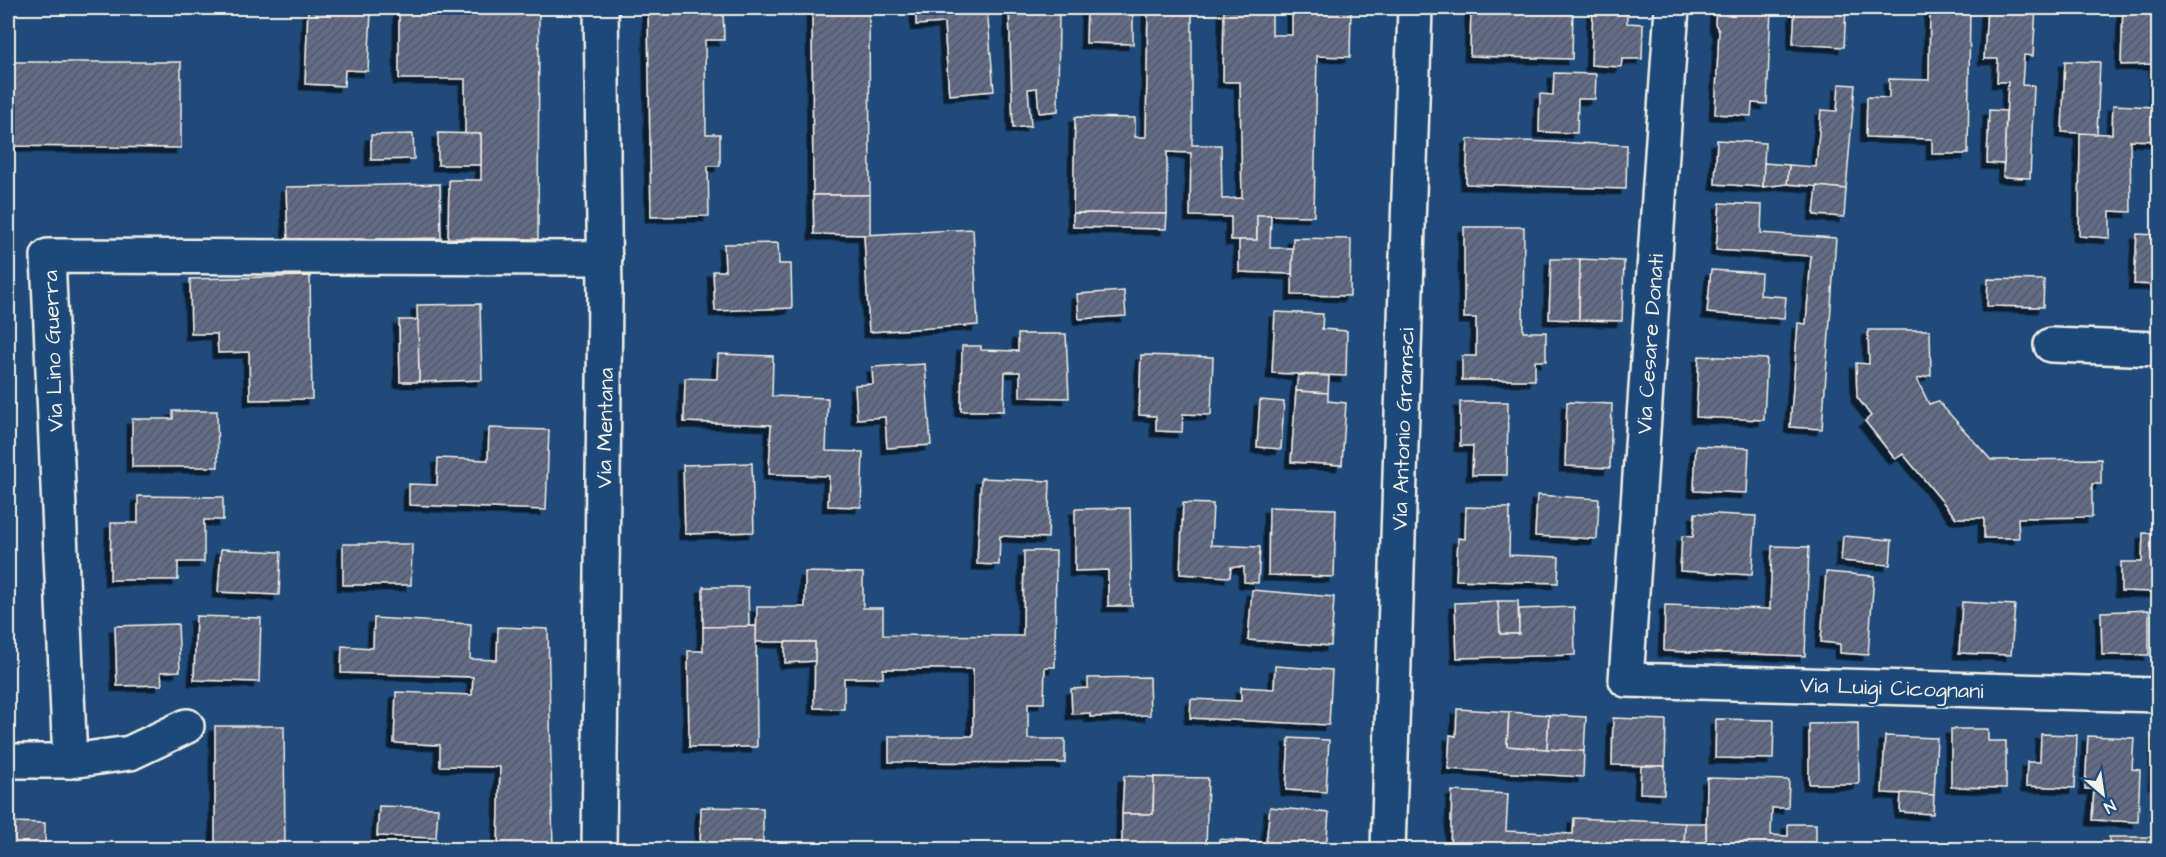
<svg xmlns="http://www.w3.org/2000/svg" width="2166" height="857" font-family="'Architects Daughter',sans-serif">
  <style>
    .building { fill: url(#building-hatch); stroke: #f4f1e8; stroke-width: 1.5; filter: url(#shadow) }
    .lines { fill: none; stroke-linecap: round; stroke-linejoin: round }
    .minor-casing { stroke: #f4f1e8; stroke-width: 38 }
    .major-casing { stroke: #f4f1e8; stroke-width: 38 }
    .minor { stroke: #1f4a7a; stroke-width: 33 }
    .major { stroke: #1f4a7a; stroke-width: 33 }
    .labels { text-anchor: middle; stroke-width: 4.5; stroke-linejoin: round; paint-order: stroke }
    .street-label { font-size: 22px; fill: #f4f1e8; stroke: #1f4a7a }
  </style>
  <defs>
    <pattern id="building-hatch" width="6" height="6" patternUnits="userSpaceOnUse" patternTransform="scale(1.5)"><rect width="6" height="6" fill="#646c86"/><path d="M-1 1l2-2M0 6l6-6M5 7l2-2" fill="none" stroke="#555863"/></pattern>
    <filter id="shadow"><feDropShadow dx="-5.5" dy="5.5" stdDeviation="0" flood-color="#0009"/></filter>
  </defs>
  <rect width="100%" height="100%" fill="#1f4a7a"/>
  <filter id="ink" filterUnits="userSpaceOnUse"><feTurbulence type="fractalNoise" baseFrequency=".0167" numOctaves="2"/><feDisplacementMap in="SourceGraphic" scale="12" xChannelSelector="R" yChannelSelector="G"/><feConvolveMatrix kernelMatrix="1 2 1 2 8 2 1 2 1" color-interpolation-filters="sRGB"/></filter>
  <g filter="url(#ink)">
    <!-- building -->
    <g class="building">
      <polygon points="399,8 539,8 538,239 448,238 449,180 481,180 481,134 465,134 465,79 399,79"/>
      <polygon points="648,8 723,8 724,40 705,40 706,134 720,134 720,166 708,166 709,216 651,217"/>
      <polygon points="812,8 869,8 870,195 813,195"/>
      <polygon points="916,8 987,8 994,91 949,95 944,23 916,25"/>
      <polygon points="1009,8 1059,8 1058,111 1039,113 1037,88 1028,89 1031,126 1013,128"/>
      <polygon points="1087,8 1133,8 1133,44 1086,43"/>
      <polygon points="1148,8 1192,8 1192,145 1221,145 1222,199 1242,198 1240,82 1223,82 1224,8 1272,8 1272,35 1292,35 1292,8 1351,8 1350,57 1317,56 1314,216 1257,215 1257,240 1231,240 1231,217 1190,216 1191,153 1167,152 1167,214 1073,213 1075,117 1135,118 1135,137 1146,137"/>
      <polygon points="1471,8 1573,8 1572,59 1470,56"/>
      <polygon points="1593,8 1627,8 1627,23 1643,24 1642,59 1622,59 1621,67 1591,65"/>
      <polygon points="1716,8 1771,8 1767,104 1752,103 1751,116 1715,114 1719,31 1715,24"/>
      <polygon points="1795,8 1846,8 1844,47 1793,44"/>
      <polygon points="1930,8 1970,8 1968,154 1932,154 1932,139 1866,137 1867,97 1889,98 1889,79 1929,80"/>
      <polygon points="1987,8 2036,8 2033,56 2024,55 2022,85 2034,86 2030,178 2003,177 2008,82 1997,82 1998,59 1984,59"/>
      <polygon points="2123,8 2158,8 2158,141 2130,140 2131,212 2110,211 2110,238 2079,236 2080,133 2112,134 2113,105 2155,107 2155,64 2121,65"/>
      <polygon points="308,9 371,12 368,71 345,70 344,86 305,84"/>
      <polygon points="2065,61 2100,62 2097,134 2062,132"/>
      <polygon points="8,62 181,62 181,148 8,146 8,178"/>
      <polygon points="1554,73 1596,74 1595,99 1578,99 1577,133 1539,132 1540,94 1553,95"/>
      <polygon points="1839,84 1855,85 1846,189 1787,184 1789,165 1816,167 1821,110 1837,111"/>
      <polygon points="1989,110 2006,111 2004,164 1987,163"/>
      <polygon points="438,133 481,134 481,165 438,165"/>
      <polygon points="413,134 414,159 371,160 371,135"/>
      <polygon points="1468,139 1627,145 1626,189 1466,184"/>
      <polygon points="1717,140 1765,143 1763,187 1715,184"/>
      <polygon points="1764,163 1789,165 1787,184 1763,187"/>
      <polygon points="440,184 441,238 288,241 286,187"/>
      <polygon points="1817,186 1846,189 1844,217 1814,215"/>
      <polygon points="813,195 870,195 870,235 814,234"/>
      <polygon points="1720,203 1762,205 1761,233 1836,238 1822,429 1790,427 1798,323 1806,324 1811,256 1716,250"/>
      <polygon points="1073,213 1167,214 1166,229 1073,227"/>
      <polygon points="1257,215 1271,215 1270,248 1293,248 1292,274 1239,272 1239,240 1257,240"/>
      <polygon points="1464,227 1524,227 1523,332 1546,332 1546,361 1535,361 1535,380 1462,380 1462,356 1476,356 1476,318 1464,318"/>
      <polygon points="973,229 978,325 869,332 864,235"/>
      <polygon points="2137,234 2158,235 2158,285 2134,284"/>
      <polygon points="1293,238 1351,239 1350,296 1292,295"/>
      <polygon points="778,243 779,264 791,264 792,308 715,311 713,271 725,271 724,244"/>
      <polygon points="1551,259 1580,259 1579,320 1549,319"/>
      <polygon points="1580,259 1624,261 1622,321 1579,320"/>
      <polygon points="1711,270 1761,273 1760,295 1786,297 1784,319 1707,313"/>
      <polygon points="310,276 312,399 250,400 249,352 218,353 217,334 191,334 190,279"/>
      <polygon points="1988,279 2044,280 2043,307 1987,306"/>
      <polygon points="1124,291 1126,316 1079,319 1077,294"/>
      <polygon points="480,304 482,380 419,382 417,305"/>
      <polygon points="1275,312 1323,314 1322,329 1347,331 1346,376 1272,373"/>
      <polygon points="399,320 418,320 419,382 400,382"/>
      <polygon points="1868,330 1930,330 1931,375 1917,379 1929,404 1938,401 1991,460 2101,459 2101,484 2092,484 2092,517 2018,518 2019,538 1984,538 1984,518 1956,518 1903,454 1895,459 1865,421 1871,416 1857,397 1856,363 1869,364"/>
      <polygon points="1018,334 1066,334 1069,398 1020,397 1020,372 1005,372 1004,411 961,411 962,346 981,346 981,350 1018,351"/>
      <polygon points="718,354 773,356 772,396 828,398 826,451 863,452 861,507 828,506 829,476 769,474 771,425 684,422 685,378 717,379"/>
      <polygon points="1141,355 1213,357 1211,415 1183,414 1182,432 1156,431 1156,416 1139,415"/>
      <polygon points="1699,356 1767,359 1764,420 1696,417"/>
      <polygon points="925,364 931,445 887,448 885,417 857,419 855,385 873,384 872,367"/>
      <polygon points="1298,375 1329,376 1328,393 1296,391"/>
      <polygon points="1296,391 1328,393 1328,401 1346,403 1342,465 1291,462"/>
      <polygon points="1260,400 1284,402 1281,449 1257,447"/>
      <polygon points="1460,402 1508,402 1507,475 1472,475 1473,446 1460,446"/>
      <polygon points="1567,402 1612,404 1610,468 1565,466"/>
      <polygon points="173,411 217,411 218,467 132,467 132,419 173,419"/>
      <polygon points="489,428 549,430 546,510 409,505 409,484 437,485 438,458 488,460"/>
      <polygon points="1696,446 1749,448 1747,493 1694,491"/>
      <polygon points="752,463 754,532 685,534 683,465"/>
      <polygon points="981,478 1050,481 1048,538 1000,536 999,565 977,564"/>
      <polygon points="1537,495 1599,499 1597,539 1535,536"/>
      <polygon points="138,496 223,497 223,520 204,520 204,562 178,562 178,580 110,580 111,523 138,523"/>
      <polygon points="1183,503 1213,504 1211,545 1260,547 1258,583 1244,582 1244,567 1231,567 1230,577 1180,574"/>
      <polygon points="1269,507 1336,509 1334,577 1268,575"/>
      <polygon points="1466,507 1510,508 1509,555 1559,557 1558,583 1456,580 1458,538 1465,539"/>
      <polygon points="1130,508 1132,606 1108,606 1108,570 1075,571 1075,509"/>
      <polygon points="1695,513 1756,516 1752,575 1680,571 1682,536 1693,537"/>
      <polygon points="2143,533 2158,534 2158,592 2121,591 2121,562 2142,562"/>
      <polygon points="1843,536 1892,540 1890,565 1841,561"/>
      <polygon points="343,544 412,544 411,585 343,585"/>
      <polygon points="1772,546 1809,547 1805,656 1664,651 1665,605 1770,609"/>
      <polygon points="221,549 281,552 279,595 218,592"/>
      <polygon points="1024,551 1056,551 1055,667 1045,667 1044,703 1028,703 1028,739 1065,739 1065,763 889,762 889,736 973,736 973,669 883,669 883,678 844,678 844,709 814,708 815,642 756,642 757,607 805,607 805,572 863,573 863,608 883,608 883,635 1023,636"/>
      <polygon points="1826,572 1874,576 1868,655 1840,653 1840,644 1821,642"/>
      <polygon points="703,587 748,587 749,627 703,627"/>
      <polygon points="1252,590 1334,597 1331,646 1248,640"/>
      <polygon points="1498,601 1518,601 1519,634 1500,634"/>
      <polygon points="1498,601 1500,634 1519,634 1519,609 1574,607 1575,655 1457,658 1455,603"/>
      <polygon points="1962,602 2015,605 2011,655 1959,653"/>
      <polygon points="2149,610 2149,655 2102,655 2101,612"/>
      <polygon points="196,616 261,618 259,682 194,680"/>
      <polygon points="374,618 471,624 470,659 497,660 498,627 548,629 553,850 498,850 500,767 440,766 440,745 394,743 396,692 472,695 473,677 341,673 342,646 373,648"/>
      <polygon points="178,624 180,671 161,672 162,685 117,686 115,626"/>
      <polygon points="756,626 757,747 689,747 688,651 703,651 703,627"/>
      <polygon points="785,642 815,642 815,661 785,663"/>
      <polygon points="1275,666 1332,670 1329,725 1190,718 1191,699 1241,701 1241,687 1274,689"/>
      <polygon points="1149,677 1150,715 1090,717 1090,713 1072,714 1071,689 1088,688 1088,678"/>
      <polygon points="1457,709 1509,712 1507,746 1584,751 1583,777 1448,769 1450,735 1456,736"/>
      <polygon points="1509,712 1549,715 1547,749 1507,746"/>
      <polygon points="1549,715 1586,717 1584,751 1547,749"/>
      <polygon points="1613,718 1666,720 1665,766 1612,765"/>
      <polygon points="1716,719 1774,720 1773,759 1715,758"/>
      <polygon points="1858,723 1859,784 1809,784 1809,724"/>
      <polygon points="215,726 284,726 285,850 215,850"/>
      <polygon points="1951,729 1988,729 1988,741 2006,741 2006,788 1951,787"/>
      <polygon points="2041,734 2077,735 2075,788 2026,786 2027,762 2040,762"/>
      <polygon points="2156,734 2158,735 2158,783 2154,783"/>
      <polygon points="1885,736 1937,738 1934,795 1882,793"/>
      <polygon points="2088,736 2134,738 2132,769 2140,770 2138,822 2092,820 2094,789 2085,789"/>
      <polygon points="1289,738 1329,740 1326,792 1286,790"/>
      <polygon points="1641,766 1665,766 1664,794 1640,793"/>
      <polygon points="1124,776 1154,777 1153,814 1122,814"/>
      <polygon points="1154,777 1208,778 1206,850 1122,849 1122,814 1153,814"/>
      <polygon points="1707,778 1789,780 1788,808 1772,808 1771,835 1788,836 1788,824 1816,824 1816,850 1706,850"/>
      <polygon points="1452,791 1508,794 1506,831 1573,834 1574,818 1685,823 1684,850 1450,850"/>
      <polygon points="1901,793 1934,795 1933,814 1900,812"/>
      <polygon points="379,806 438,808 436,838 377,836"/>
      <polygon points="701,807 763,808 763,850 700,850"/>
      <polygon points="1270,807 1329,813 1326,850 1218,850 1219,839 1266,843"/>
      <polygon points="8,822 45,823 45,850 8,850"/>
      <polygon points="1685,823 1706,823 1706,850 1684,850"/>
      <rect x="2109" y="837" width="48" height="13"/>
    </g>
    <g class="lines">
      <!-- minor casing -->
      <g class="minor-casing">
        <g id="minor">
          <polyline points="1672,8 1626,680 2158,695"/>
          <polyline points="2051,345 2158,349"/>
          <polyline points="8,761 70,761 130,753 187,726"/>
          <polyline points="70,761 48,256 605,258"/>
          <polyline points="1388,850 1415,8"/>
        </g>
      </g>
      <!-- major casing -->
      <g class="major-casing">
        <polyline id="major" points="599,850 605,294 601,8"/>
      </g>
      <!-- minor -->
      <use href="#minor" class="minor"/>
      <!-- major -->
      <use href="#major" class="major"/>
    </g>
  </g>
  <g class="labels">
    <!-- street labels -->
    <g class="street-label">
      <text transform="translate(1649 344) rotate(-86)" y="8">Via Cesare Donati</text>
      <text transform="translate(52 351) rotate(-92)" y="8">Via Lino Guerra</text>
      <text transform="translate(604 428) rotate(-89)" y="8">Via Mentana</text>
      <text transform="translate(1402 429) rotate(-88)" y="8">Via Antonio Gramsci</text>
      <text transform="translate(1892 687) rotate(2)" y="8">Via Luigi Cicognani</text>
    </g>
  </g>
  <!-- margin -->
  <rect width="2166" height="857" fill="none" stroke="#1f4a7a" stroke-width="30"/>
  <rect x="15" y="15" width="2136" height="827" fill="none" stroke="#f4f1e8" stroke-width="2" filter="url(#ink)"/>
  <!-- north arrow -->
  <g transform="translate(2103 794) rotate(151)" stroke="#1f4a7a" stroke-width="4.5" paint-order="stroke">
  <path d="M0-4.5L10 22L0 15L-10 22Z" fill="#f4f1e8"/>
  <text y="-9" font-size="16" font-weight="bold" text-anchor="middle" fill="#f4f1e8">N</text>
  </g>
</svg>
